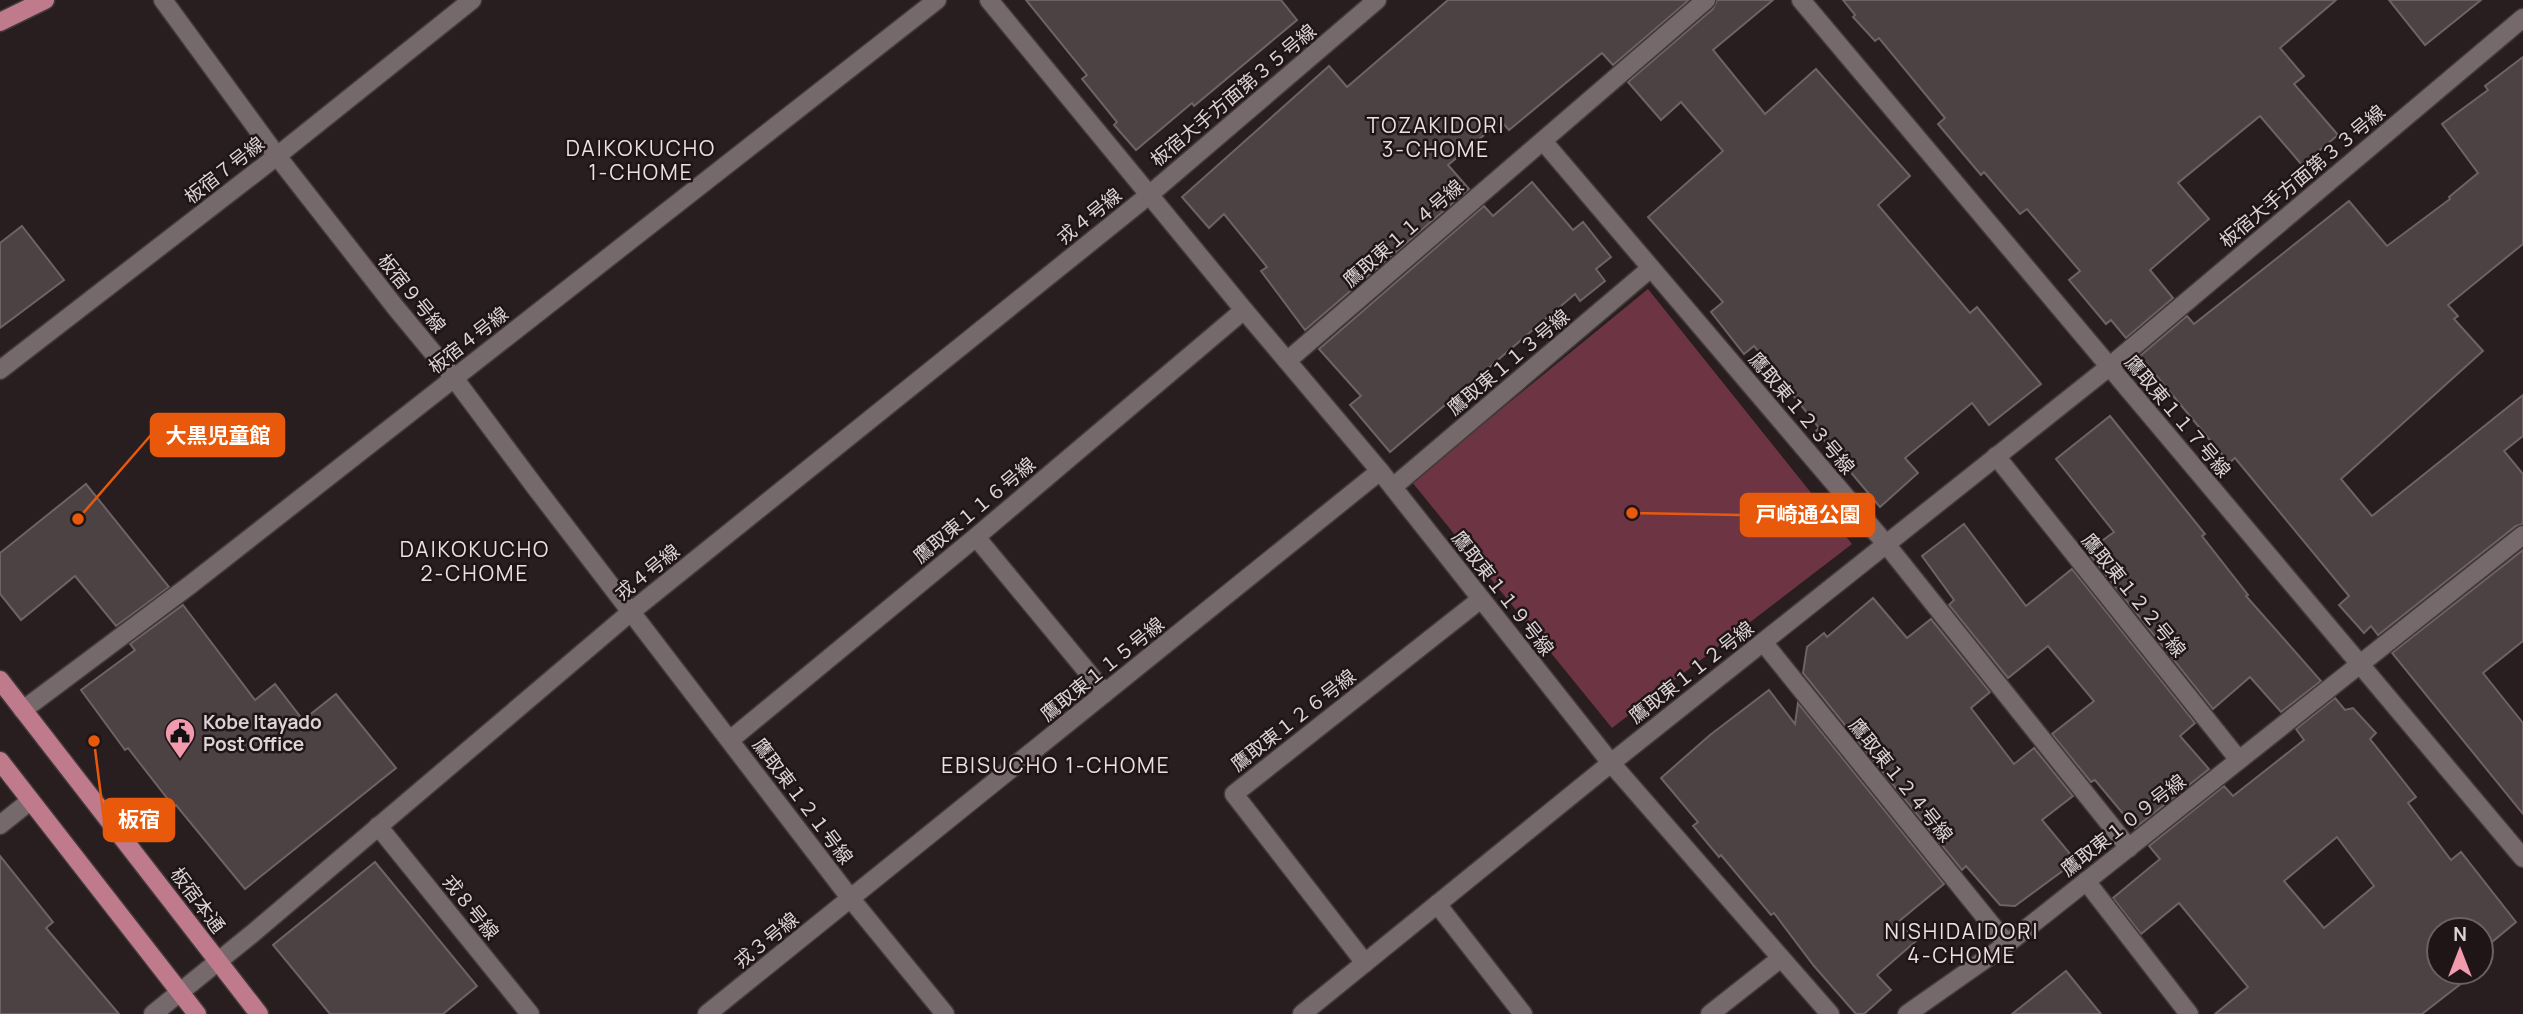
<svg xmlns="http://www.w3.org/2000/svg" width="2523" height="1014" font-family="Manrope,'Noto Sans JP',sans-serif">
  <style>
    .green { fill: #6d3544 }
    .building { fill: #4c4143; stroke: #6f6264; stroke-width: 2; fill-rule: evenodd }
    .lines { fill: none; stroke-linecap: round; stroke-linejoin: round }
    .street-casing { stroke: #41393b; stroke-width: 21 }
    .primary-casing { stroke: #41393b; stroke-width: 21 }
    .street { stroke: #76696b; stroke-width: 18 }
    .primary { stroke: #bf7a8b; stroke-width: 18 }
    .labels { text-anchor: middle; stroke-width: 5; stroke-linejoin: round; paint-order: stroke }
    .street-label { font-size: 19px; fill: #dbd4d6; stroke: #1f1517 }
    .poi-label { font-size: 19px; font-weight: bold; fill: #dbd4d6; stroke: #1f1517; text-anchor: start }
    .neighbourhood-label { font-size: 21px; letter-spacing: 2px; fill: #eedfe2; stroke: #1f1517 }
    .leader { fill: none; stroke: #e8590c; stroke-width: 2.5 }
    .callout-dot { fill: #e8590c; stroke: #1f1517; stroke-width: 2.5 }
    .callout { fill: #e8590c; stroke: #e8590c; stroke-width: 2.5 }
    .callout-label { font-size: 21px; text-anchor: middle; font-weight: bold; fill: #fff }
  </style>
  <rect width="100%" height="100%" fill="#281e20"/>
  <!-- green -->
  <polygon class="green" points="1648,289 1852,544 1612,728 1412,482"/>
  <!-- building -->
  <g class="building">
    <polygon points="1026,0 1281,0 1297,20 1194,106 1192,103 1136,150 1114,125 1117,122 1082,79 1087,75"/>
    <polygon points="1448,0 1689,0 1613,65 1602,53 1509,130 1501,121 1448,165 1469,189 1305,330 1261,271 1267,267 1224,214 1209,228 1182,197 1329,66 1347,87"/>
    <polygon points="1717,0 1773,0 1713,50 1765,114 1816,69 1910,176 1878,205 1970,313 1977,307 2041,384 1989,425 1972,403 1905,458 1918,473 1880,507 1816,431 1819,428 1754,346 1744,354 1711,312 1723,302 1648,217 1723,151 1681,102 1661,120 1628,82 1713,9"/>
    <polygon points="1843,0 2336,0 2280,48 2304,76 2294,84 2338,135 2302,165 2260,116 2178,183 2209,219 2150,270 2173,298 2126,338 2111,320 2106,324 2069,280 2080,271 2027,209 2020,214 1984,172 1981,175 1938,124 1945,118 1879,38 1875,41 1853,17 1855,15"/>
    <polygon points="2389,0 2481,0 2425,45"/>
    <polygon points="2523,57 2523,244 2448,305 2458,316 2454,319 2483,351 2341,479 2372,516 2523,395 2523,436 2504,451 2523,474 2523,524 2516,526 2378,635 2371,626 2364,633 2339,605 2349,596 2235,458 2229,463 2140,356 2187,316 2194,324 2349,201 2387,246 2450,199 2449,197 2478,173 2442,124 2488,90 2485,86"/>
    <polygon points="1532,182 1573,230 1583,222 1611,257 1596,269 1605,281 1580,301 1575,294 1390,452 1350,405 1361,396 1319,349 1484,206 1493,216"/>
    <polygon points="22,226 64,280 0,328 0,243"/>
    <polygon points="2110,416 2205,534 2202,536 2248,595 2246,596 2321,681 2281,712 2250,677 2213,709 2090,555 2097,549 2095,546 2114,532 2056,459"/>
    <polygon points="86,484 169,587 116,626 75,576 21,620 0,594 0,553"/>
    <polygon points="1964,524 2026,606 2072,569 2195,723 2180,736 2209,769 2135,828 2095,780 2091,782 2052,734 2094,701 2048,646 2008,678 1949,605 1954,600 1922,556"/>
    <polygon points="2523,550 2523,641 2483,673 2523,723 2523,814 2392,653"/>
    <polygon points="1873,598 1907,638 1931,619 1990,692 1971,708 2014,764 2034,748 2073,796 2042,820 2076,861 2015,906 2000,905 1966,866 1962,870 1803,673 1807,647 1824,633 1827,637"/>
    <polygon points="183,605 255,700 275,684 303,720 336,694 396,768 245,889 176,805 174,807 128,748 125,750 81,690 135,650 130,644"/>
    <polygon points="1769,690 1795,724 1798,703 1944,884 1898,922 1916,941 1877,975 1891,990 1864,1014 1856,1014 1814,966 1774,913 1771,915 1721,855 1719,857 1693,826 1698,822 1661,778 1710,735"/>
    <path d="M 2335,698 L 2345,710 L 2353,708 L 2376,733 L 2370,739 L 2416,797 L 2408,803 L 2451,860 L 2461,852 L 2516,922 L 2481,951 L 2481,930 L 2439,930 L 2439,972 L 2476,972 L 2422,1014 L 2215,1014 L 2248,987 L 2179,903 L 2141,934 L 2113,898 L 2160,859 L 2149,846 L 2224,786 L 2233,796 L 2304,740 L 2296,729 ZM 2337,837 L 2374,886 L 2324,928 L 2284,881 Z"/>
    <polygon points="0,856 53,922 46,928 119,1014 0,1014"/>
    <polygon points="375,862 477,986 443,1014 330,1014 273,945"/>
    <polygon points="2066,971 2101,1014 2012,1014"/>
  </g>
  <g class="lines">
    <!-- street casing -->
    <g class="street-casing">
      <g id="street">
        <polyline points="163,0 277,156 396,308 454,378 536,488 851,899 945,1014"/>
        <polyline points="989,0 1244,310 1380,471 1611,763 1830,1014"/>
        <polyline points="1801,0 2523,858"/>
        <polyline points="1543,141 1886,544 2129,848"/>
        <polyline points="1287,361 1706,0"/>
        <polyline points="0,370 277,156 472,0"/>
        <polyline points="1996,456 2239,760"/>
        <polyline points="1393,487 1651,268"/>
        <polyline points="976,537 1105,693"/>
        <polyline points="1763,642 2007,944"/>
        <polyline points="23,710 190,585 937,0"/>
        <polyline points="730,740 976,537 1244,310"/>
        <polyline points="0,825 30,801"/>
        <polyline points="378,826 530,1014"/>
        <polyline points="2086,881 2189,1014"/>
        <polyline points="1437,904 1523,1014"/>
        <polyline points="1365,963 1234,794 1481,599"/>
        <polyline points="153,1014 252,934 632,611 1149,195 1377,0"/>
        <polyline points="707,1014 1380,471"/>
        <polyline points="1302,1014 1611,763 2109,367 2523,18"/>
        <polyline points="1710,1014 1781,958"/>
        <polyline points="1907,1014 2007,944 2523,535"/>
      </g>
    </g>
    <!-- primary casing -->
    <g class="primary-casing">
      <g id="primary">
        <polyline points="0,22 45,0"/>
        <polyline points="0,680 259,1014"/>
        <polyline points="0,761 197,1014"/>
      </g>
    </g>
    <!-- street -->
    <use href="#street" class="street"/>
    <!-- primary -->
    <use href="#primary" class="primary"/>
  </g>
  <!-- icons -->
  <defs>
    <g id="civic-pin" transform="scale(1.575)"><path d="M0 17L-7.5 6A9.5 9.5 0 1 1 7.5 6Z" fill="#f29aae" stroke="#1f1517"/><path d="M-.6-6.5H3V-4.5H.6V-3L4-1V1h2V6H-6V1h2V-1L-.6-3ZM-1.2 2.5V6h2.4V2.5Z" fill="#111"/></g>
  </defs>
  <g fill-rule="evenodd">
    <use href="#civic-pin" x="180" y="733"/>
  </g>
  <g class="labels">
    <!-- street labels -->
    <g class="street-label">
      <text transform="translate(1233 95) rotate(-40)" y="7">板宿大手方面第３５号線</text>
      <text transform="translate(224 170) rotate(-38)" y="7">板宿７号線</text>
      <text transform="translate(2302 176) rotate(-40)" y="7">板宿大手方面第３３号線</text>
      <text transform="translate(1089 216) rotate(-39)" y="7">戎４号線</text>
      <text transform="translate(1403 233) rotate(-41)" y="7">鷹取東１１４号線</text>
      <text transform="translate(412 293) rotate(51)" y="7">板宿９号線</text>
      <text transform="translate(468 340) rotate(-38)" y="7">板宿４号線</text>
      <text transform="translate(1508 362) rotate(-40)" y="7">鷹取東１１３号線</text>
      <text transform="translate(1802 413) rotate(50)" y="7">鷹取東１２３号線</text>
      <text transform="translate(2178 416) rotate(50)" y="7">鷹取東１１７号線</text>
      <text transform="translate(974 510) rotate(-40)" y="7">鷹取東１１６号線</text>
      <text transform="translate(647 572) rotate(-39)" y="7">戎４号線</text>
      <text transform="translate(1503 593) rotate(52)" y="7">鷹取東１１９号線</text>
      <text transform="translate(2134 595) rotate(51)" y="7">鷹取東１２２号線</text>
      <text transform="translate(1102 669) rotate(-39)" y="7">鷹取東１１５号線</text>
      <text transform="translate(1691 672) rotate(-38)" y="7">鷹取東１１２号線</text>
      <text transform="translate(1293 720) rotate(-38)" y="7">鷹取東１２６号線</text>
      <text transform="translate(1901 780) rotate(51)" y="7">鷹取東１２４号線</text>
      <text transform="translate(803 801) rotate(53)" y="7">鷹取東１２１号線</text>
      <text transform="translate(2123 825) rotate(-38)" y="7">鷹取東１０９号線</text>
      <text transform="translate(198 900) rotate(53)" y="7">板宿本通</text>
      <text transform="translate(471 907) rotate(51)" y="7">戎８号線</text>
      <text transform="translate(766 940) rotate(-39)" y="7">戎３号線</text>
    </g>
    <!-- poi labels -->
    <g class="poi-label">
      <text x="203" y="729">Kobe Itayado<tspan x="203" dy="22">Post Office</tspan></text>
    </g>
    <!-- neighbourhood labels -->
    <g class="neighbourhood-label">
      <text x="1436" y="133">TOZAKIDORI<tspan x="1436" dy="24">3-CHOME</tspan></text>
      <text x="641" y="156">DAIKOKUCHO<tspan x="641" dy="24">1-CHOME</tspan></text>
      <text x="475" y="557">DAIKOKUCHO<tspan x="475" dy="24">2-CHOME</tspan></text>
      <text x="1056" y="773">EBISUCHO 1-CHOME</text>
      <text x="1962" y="939">NISHIDAIDORI<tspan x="1962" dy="24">4-CHOME</tspan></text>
    </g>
  </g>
  <!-- callouts -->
  <path class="leader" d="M78 519L151 435M1632 513L1741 515M94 741L104 820"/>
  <g class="callout-dot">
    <circle cx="78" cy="519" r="7"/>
    <circle cx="1632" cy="513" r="7"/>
    <circle cx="94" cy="741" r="7"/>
  </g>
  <g class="callout">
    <rect x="151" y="414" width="133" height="42" rx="7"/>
    <rect x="1741" y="494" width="133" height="42" rx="7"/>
    <rect x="104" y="799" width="70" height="42" rx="7"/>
  </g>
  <g class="callout-label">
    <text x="218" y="443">大黒児童館</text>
    <text x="1808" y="522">戸崎通公園</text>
    <text x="139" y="827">板宿</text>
  </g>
  <!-- north arrow -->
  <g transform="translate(2460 951)"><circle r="33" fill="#1f1517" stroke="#6a6163" stroke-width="2"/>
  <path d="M0-5L12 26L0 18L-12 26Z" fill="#f29aae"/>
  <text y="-10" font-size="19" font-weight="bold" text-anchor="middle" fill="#dbd4d6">N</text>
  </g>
</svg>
